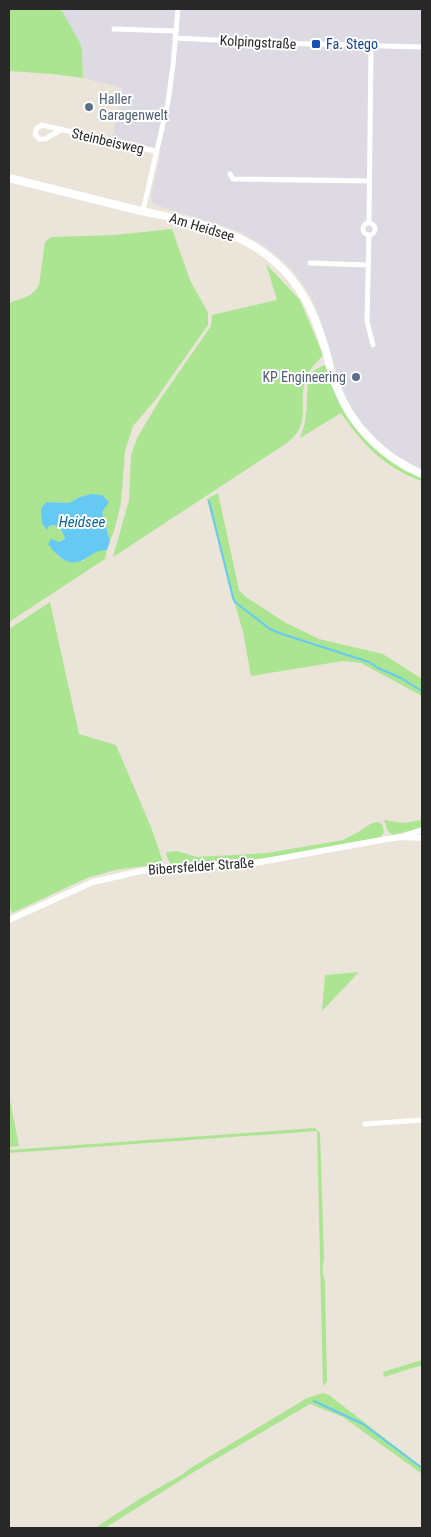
<svg xmlns="http://www.w3.org/2000/svg" width="431" height="1537" font-family="'Roboto Condensed',sans-serif">
  <style>
    .industrial { fill: #dddae3 }
    .green { fill: #abe592 }
    .water { fill: #65c9f4 }
    .lines { fill: none; stroke-linecap: round; stroke-linejoin: round }
    .stream { stroke: #65c9f4; stroke-width: 2 }
    .minor { stroke: #fff; stroke-width: 5 }
    .tertiary { stroke: #fff; stroke-width: 6 }
    .secondary { stroke: #fff; stroke-width: 8 }
    .transit-dot { fill: #1a4fb4; stroke: #fff; stroke-width: 2 }
    .service-dot { fill: #5c6f8a; stroke: #fff; stroke-width: 2 }
    .labels { text-anchor: middle; stroke-width: 4; stroke-linejoin: round; paint-order: stroke }
    .street-label { font-size: 14px; fill: #282828; stroke: #fff }
    .transit-label { font-size: 14px; fill: #164399; stroke: #fff; text-anchor: start }
    .service-label { font-size: 14px; fill: #4e5e75; stroke: #fff; text-anchor: start }
    .water-label { font-size: 15px; font-style: italic; fill: #07649d; stroke: #fff }
  </style>
  <rect width="100%" height="100%" fill="#ebe4d8"/>
  <!-- industrial -->
  <polygon class="industrial" points="61,9 422,9 422,470 406,462 386,449 367,430 352,409 340,388 320,319 310,295 291,268 265,246 238,231 156,205 152,202 151,196 161,151 112,138 123,88 83,78 82,49"/>
  <!-- green -->
  <g class="green">
    <polygon points="9,9 61,9 79,41 82,49 83,78 53,74 9,71"/>
    <path d="M 172,229 L 190,280 L 208,313 L 208,325 L 156,399 L 133,426 L 125,451 L 121,503 L 114,531 L 110,541 L 102,512 L 91,494 L 80,497 L 69,503 L 46,502 L 48,529 L 49,526 L 54,525 L 61,529 L 65,540 L 59,542 L 57,556 L 69,562 L 83,561 L 96,551 L 107,550 L 105,559 L 9,622 L 9,303 C 20,299 33,297 39,285 L 45,242 L 51,237 L 115,235 Z"/>
    <path d="M 266,264 L 300,300 L 323,355 C 317,363 307,370 305,381 C 298,407 312,423 287,443 L 113,557 L 129,500 L 131,456 L 137,438 L 159,401 L 211,326 L 212,315 L 277,300 Z"/>
    <path d="M 326,365 C 340,415 373,458 422,478 L 422,481 C 385,468 363,445 341,413 L 300,438 C 306,424 307,410 307,395 C 308,389 307,381 310,376 C 313,369 320,367 326,365 Z"/>
    <polygon points="218,493 239,590 246,597 286,623 319,639 383,654 422,679 422,696 361,663 343,661 251,676 243,632 232,594 207,499"/>
    <polygon points="50,602 79,734 116,745 151,827 162,859 161,864 115,870 87,878 12,913 9,904 9,629"/>
    <polygon points="384,820 403,823 422,820 422,828 392,835 388,831"/>
    <polygon points="377,822 382,824 384,832 381,837 282,857 171,865 166,855 167,852 177,851 197,857 267,853 343,840 360,831 370,824"/>
    <polygon points="359,972 322,1011 325,975"/>
    <polygon points="9,1095 19,1146 9,1147"/>
    <path d="M 315,1128 L 320,1133 L 324,1258 C 323,1265 321,1274 325,1280 L 327,1381 L 323,1386 L 317,1131 L 9,1153 L 9,1150 Z"/>
    <polygon points="422,1360 422,1365 384,1377 383,1372"/>
    <polygon points="323,1393 329,1395 422,1467 422,1474 343,1417 310,1404 197,1470 105,1528 95,1528 141,1498 183,1474 189,1469 307,1398"/>
  </g>
  <!-- water -->
  <path class="water" d="M 91,494 L 102,495 L 109,502 L 102,512 L 110,541 L 107,550 C 94,551 95,553 85,559 C 69,569 57,556 48,544 L 51,539 L 59,542 L 65,539 L 61,529 L 54,525 L 49,526 L 47,530 L 42,523 L 41,509 L 46,502 L 69,503 L 80,497 Z"/>
  <g class="lines">
    <!-- stream -->
    <g class="stream">
      <polyline points="209,501 233,598 235,602 270,629 282,634 369,662 378,668 401,678 422,691"/>
      <polyline points="314,1401 363,1424 422,1468"/>
    </g>
    <!-- minor -->
    <g class="minor">
      <polyline points="114,29 176,31"/>
      <polyline points="175,38 275,43 422,47"/>
      <polyline points="61,130 45,139 39,139 35,134 37,128 42,125 155,151"/>
      <polyline points="230,174 233,179 370,181"/>
      <polyline points="143,211 168,102 173,65 178,9"/>
      <polyline points="369,222 371,46"/>
      <circle cx="369" cy="229" r="6"/>
      <polyline points="369,235 367,321 373,345"/>
      <polyline points="310,263 368,265"/>
      <polyline points="365,1124 422,1120"/>
    </g>
    <!-- tertiary -->
    <g class="tertiary">
      <polyline points="407,835 422,830"/>
      <polyline points="9,920 93,882 141,871 170,867 255,863 387,839 401,837 422,838"/>
    </g>
    <!-- secondary -->
    <path class="secondary" d="M 9,178 C 53,189 97,200 141,211 C 188,221 237,228 274,261 C 301,284 315,314 325,348 C 329,361 331,375 337,388 C 352,427 384,458 422,474"/>
  </g>
  <!-- markers -->
  <rect class="transit-dot" x="311" y="39" width="10" height="10" rx="2.5"/>
  <g class="service-dot">
    <circle cx="89" cy="107" r="5"/>
    <circle cx="356" cy="377" r="5"/>
  </g>
  <g class="labels">
    <!-- street labels -->
    <g class="street-label">
      <text transform="translate(258 42) rotate(3)" y="5">Kolpingstraße</text>
      <text transform="translate(108 141) rotate(13)" y="5">Steinbeisweg</text>
      <text transform="translate(202 227) rotate(17)" y="5">Am Heidsee</text>
      <text transform="translate(201 866) rotate(-4)" y="5">Bibersfelder Straße</text>
    </g>
    <!-- transit labels -->
    <g class="transit-label">
      <text x="326" y="49">Fa. Stego</text>
    </g>
    <!-- service labels -->
    <g class="service-label">
      <text x="99" y="104">Haller<tspan x="99" dy="16">Garagenwelt</tspan></text>
      <text x="346" y="382" text-anchor="end">KP Engineering</text>
    </g>
    <!-- water labels -->
    <g class="water-label">
      <text x="82" y="527">Heidsee</text>
    </g>
  </g>
  <!-- border -->
  <rect width="431" height="1537" fill="none" stroke="#282828" stroke-width="20"/>
</svg>
